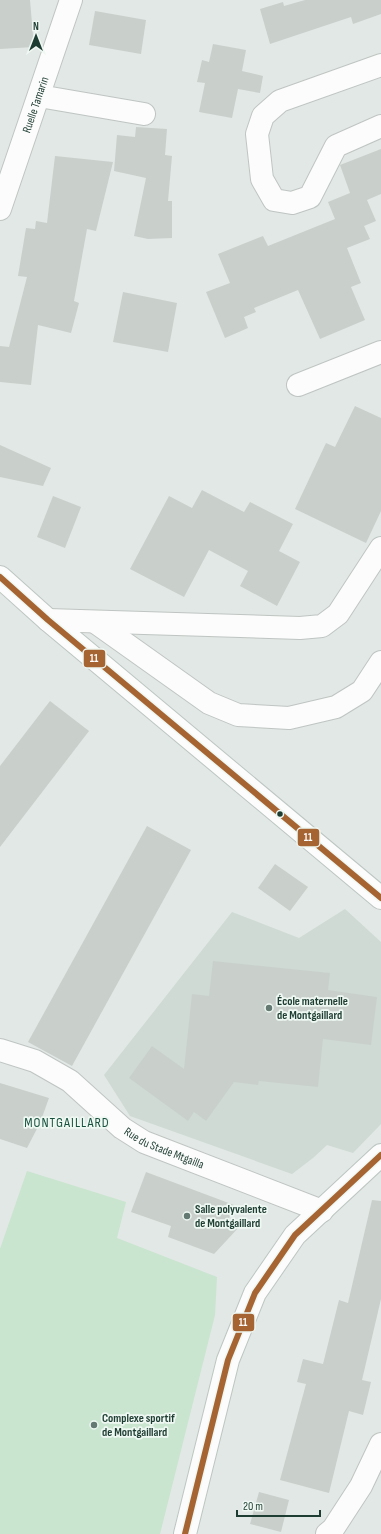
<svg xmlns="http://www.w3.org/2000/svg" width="381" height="1534" font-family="'Sofia Sans Condensed',sans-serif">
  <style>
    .built { fill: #cfdad4 }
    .green { fill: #c9e4cf }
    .building { fill: #c9d0cc }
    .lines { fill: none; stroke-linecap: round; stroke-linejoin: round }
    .street-casing { stroke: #bfc5c2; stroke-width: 24 }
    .secondary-casing { stroke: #bdc6c2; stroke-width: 24 }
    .street { stroke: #fbfcfb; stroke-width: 22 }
    .secondary { stroke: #fbfcfb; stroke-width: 22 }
    .bus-1-casing { stroke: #eff8f3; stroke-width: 9 }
    .bus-1 { stroke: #a76433; stroke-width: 6 }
    .bus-dot { fill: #1e3d32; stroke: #eff8f3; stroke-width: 1.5 }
    .poi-dot { fill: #637971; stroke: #eff8f3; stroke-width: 1.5 }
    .labels { text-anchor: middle; stroke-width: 3.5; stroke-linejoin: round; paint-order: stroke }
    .street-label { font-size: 12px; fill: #1e3d32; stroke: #eff8f3 }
    .poi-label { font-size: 12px; font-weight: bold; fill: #1e3d32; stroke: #eff8f3; text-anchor: start }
    .quarter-label { font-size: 14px; letter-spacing: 1px; fill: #18523f; stroke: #eff8f3 }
    .line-badge { stroke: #eff8f3; stroke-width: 1.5 }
    .badge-label { font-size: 11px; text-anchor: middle; font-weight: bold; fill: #fff }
  </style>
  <rect width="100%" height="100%" fill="#e2e8e5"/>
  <!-- built -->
  <polygon class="built" points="345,909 381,942 381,1124 353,1153 327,1145 313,1158 292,1174 130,1116 104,1075 232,912 299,938"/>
  <!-- green -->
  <polygon class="green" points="27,1171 126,1202 117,1238 217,1277 215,1315 160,1534 0,1534 0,1249"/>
  <!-- building -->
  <g class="building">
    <polygon points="0,0 30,0 34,47 0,49"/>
    <polygon points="305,0 381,0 381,14 353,24 351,17 270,44 260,9 283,2 284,6"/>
    <polygon points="95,11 146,20 141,54 89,45"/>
    <polygon points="213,44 246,50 242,71 263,76 260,93 238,89 232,118 199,112 205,83 197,82 202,60 209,62"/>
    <polygon points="136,127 167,129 165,155 172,156 168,201 172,201 172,238 148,239 134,236 146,178 114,171 117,135 135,137"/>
    <polygon points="381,149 381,194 367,200 376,221 364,226 370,239 347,248 361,283 351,287 365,320 320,339 298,290 254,308 256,312 244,317 248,328 225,338 206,292 230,283 218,254 263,236 268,246 335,219 328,202 350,193 340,165"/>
    <polygon points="55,156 113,162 96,231 87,229 74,301 79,303 71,333 38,325 31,385 0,382 0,346 9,347 27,277 18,276 26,228 35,229 36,221 47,223"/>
    <polygon points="123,292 177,303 168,352 113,342"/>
    <polygon points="355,406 381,418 381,511 366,543 295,509 326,443 335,447"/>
    <polygon points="0,445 51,468 43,486 0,477"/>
    <polygon points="202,490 244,512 250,502 293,524 279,551 300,562 277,606 240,586 248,571 209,550 184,597 130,569 169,496 192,508"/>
    <polygon points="53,496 81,507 65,548 37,537"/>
    <polygon points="50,701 89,731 0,847 0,766"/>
    <polygon points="147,826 191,850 72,1066 28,1042"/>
    <polygon points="275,864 308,887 290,911 258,888"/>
    <polygon points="213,961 330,973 328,990 377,997 371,1045 323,1039 318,1087 259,1081 258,1085 234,1082 206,1121 194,1112 188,1121 129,1078 152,1046 184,1069 192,994 209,996"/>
    <polygon points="0,1083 49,1098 40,1123 27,1148 0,1139"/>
    <polygon points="146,1172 234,1205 228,1221 240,1226 214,1254 168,1237 171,1226 131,1212"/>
    <polygon points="372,1200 381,1201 381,1299 362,1380 371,1382 363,1415 349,1411 329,1493 280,1480 306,1384 297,1382 303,1359 323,1364 339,1300 348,1303"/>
    <polygon points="259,1492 289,1500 281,1532 250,1524"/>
  </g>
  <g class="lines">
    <!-- street casing -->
    <g class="street-casing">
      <g id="street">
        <polyline points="381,65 280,101 263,116 257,134 262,179 274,200 292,203 310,197 336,146 381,126"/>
        <polyline points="39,96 144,114"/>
        <path id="s1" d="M 0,209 L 71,0"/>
        <polyline points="298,385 381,352"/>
        <polyline points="48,620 300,628 322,626 338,614 381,548"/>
        <polyline points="95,622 209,703 238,715 289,718 336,707 362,691 381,662"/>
        <path id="s2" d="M 0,1050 L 35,1061 L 70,1081 L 122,1128 L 144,1142 L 322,1211"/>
        <polyline points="327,1534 333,1529 361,1486 381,1444"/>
      </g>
    </g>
    <!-- secondary casing -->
    <g class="secondary-casing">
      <g id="secondary">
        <polyline points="0,577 48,620 381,898"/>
        <polyline points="185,1534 228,1360 255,1293 295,1235 381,1155"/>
      </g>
    </g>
    <!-- street -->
    <use href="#street" class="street"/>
    <!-- secondary -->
    <use href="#secondary" class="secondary"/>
    <!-- bus-1 casing -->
    <g class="bus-1-casing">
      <g id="bus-1">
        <polyline points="0,577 48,620 381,898"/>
        <polyline points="185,1534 228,1360 255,1293 295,1235 381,1155"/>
      </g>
    </g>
    <!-- bus-1 -->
    <use href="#bus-1" class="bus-1"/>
  </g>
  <!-- markers -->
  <circle class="bus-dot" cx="280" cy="814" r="3.5"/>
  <g class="poi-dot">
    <circle cx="269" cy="1008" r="4"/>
    <circle cx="187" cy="1216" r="4"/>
    <circle cx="94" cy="1425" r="4"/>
  </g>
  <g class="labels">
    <!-- street labels -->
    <g class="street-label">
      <text dy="4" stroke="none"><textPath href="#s1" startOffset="110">Ruelle Tamarin</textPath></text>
      <text dy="4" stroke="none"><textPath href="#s2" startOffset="194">Rue du Stade Mtgailla</textPath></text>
    </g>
    <!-- poi labels -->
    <g class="poi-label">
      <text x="277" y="1005">École maternelle<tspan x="277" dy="14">de Montgaillard</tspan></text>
      <text x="195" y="1213">Salle polyvalente<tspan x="195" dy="14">de Montgaillard</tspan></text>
      <text x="102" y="1422">Complexe sportif<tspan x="102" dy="14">de Montgaillard</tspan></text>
    </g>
    <!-- quarter labels -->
    <g class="quarter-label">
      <text x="67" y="1127">MONTGAILLARD</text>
    </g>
  </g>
  <g class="line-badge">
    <rect x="83" y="649" width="23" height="19" rx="4" fill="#a76433"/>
    <rect x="297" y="828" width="23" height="19" rx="4" fill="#a76433"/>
    <rect x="232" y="1313" width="23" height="19" rx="4" fill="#a76433"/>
  </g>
  <g class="badge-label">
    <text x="94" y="662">11</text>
    <text x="308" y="841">11</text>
    <text x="243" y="1326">11</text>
  </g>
  <!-- north arrow -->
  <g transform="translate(36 36)" stroke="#eff8f3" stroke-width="3" paint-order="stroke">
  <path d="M0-3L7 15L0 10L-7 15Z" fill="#1e3d32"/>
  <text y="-6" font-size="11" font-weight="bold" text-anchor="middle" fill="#1e3d32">N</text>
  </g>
  <!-- scale -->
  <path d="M237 1510v6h83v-6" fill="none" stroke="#1e3d32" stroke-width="2"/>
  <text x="243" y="1510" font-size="12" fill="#1e3d32" stroke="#eff8f3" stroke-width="3" paint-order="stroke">20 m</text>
</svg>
